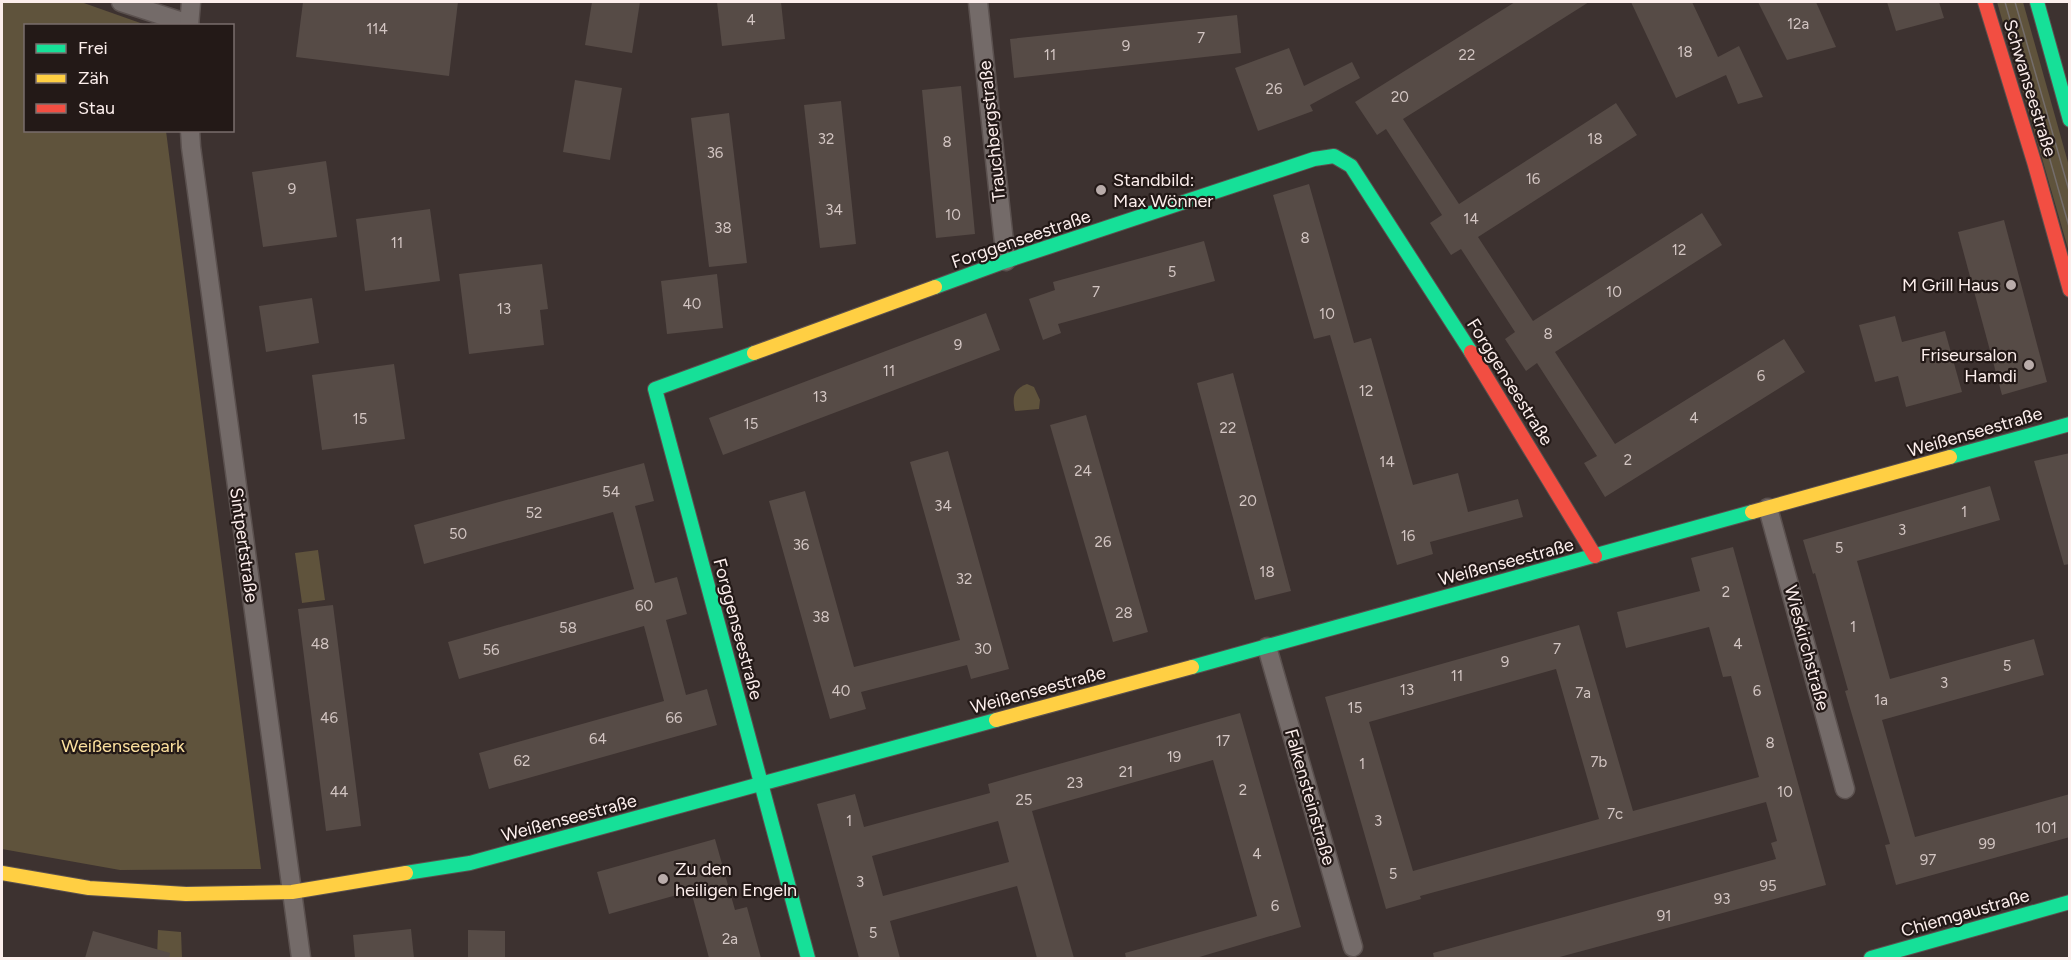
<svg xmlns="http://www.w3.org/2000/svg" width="2071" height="960" font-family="Figtree,sans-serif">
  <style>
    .green { fill: #5f533c }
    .building { fill: #564b46; fill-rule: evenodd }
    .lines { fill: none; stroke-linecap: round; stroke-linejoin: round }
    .street-casing { stroke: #5b514f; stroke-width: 21 }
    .fast-casing { stroke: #5b514f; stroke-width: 16 }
    .slow-casing { stroke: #5b514f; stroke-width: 16 }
    .jam-casing { stroke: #5b514f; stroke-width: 16 }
    .street { stroke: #746b69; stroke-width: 18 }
    .fast { stroke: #16e098; stroke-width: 14 }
    .slow { stroke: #ffcf43; stroke-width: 14 }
    .jam { stroke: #f24e42; stroke-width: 14 }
    .tram { stroke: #746d6b; stroke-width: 1.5 }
    .poi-dot { fill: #b9acaa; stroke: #231917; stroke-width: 2 }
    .labels { text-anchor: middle; stroke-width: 4.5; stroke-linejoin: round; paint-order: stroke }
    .number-label { font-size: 15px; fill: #d2c5c2 }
    .street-label { font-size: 18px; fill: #fceeec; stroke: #231917 }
    .poi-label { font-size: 18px; fill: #fceeec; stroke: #231917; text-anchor: start }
    .park-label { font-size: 18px; fill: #fde19f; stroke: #231917 }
  </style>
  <rect width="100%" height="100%" fill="#3d3230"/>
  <!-- green -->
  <g class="green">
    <polygon points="2,2 81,2 146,25 26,26 26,130 166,131 261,869 120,870 2,849"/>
    <polygon points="1997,2 2023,2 2069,166 2069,252"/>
    <path d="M 1027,384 L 1034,387 L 1040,400 L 1039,409 L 1015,411 C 1012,398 1013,389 1027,384 Z"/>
    <polygon points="318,550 325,600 302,603 295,553"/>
    <polygon points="158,930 181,932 182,958 157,958"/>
  </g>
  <!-- building -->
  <g class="building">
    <polygon points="303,2 458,2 449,76 296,57"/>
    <polygon points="592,2 640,2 632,53 585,45"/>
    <polygon points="717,2 781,2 785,39 722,46"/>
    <polygon points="1515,2 1589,2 1403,119 1459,204 1616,103 1637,135 1478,237 1533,321 1702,213 1722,245 1555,352 1615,444 1784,339 1805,372 1605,497 1584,463 1597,456 1537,363 1526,371 1505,339 1515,332 1461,249 1451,255 1430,223 1442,215 1386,129 1377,135 1355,102"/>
    <polygon points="1631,2 1692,2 1718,57 1739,46 1763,97 1738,104 1726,75 1676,98"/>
    <polygon points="1758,2 1816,2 1836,47 1787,60"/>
    <polygon points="1887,2 1939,2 1944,18 1896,31"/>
    <polygon points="1237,15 1241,53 1014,78 1010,39"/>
    <polygon points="1289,48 1304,86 1352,62 1360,78 1310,105 1313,111 1258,131 1235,68"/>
    <polygon points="575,80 622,88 610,160 563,152"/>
    <polygon points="961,86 975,234 936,238 922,90"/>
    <polygon points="841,101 856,244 820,248 804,105"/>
    <polygon points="729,113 747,263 709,267 691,118"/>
    <polygon points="326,161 337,237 263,247 252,172"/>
    <polygon points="1309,184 1354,343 1371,338 1413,485 1458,473 1468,512 1518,499 1523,517 1430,542 1433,554 1397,565 1330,335 1314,339 1273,195"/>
    <polygon points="430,209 440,281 365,291 356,219"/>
    <polygon points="2004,220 2047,382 2002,395 1958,232"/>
    <polygon points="1204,241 1215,281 1058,324 1061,333 1043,340 1029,299 1055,290 1053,282"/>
    <polygon points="542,264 548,309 540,310 544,345 469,354 459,274"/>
    <polygon points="717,274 723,328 667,334 661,281"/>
    <polygon points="312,298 319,343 266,352 259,306"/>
    <polygon points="986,313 1000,350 723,455 709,418"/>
    <polygon points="1895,316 1902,342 1945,331 1962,392 1906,407 1898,376 1875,382 1859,325"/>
    <polygon points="394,364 405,439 322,450 312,375"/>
    <polygon points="1233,373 1291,591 1255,600 1197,383"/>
    <polygon points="1086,415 1148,632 1113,642 1050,425"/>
    <polygon points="948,451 1009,669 971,679 967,665 861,692 866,709 830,719 769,501 805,491 854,667 960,640 910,462"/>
    <polygon points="2070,453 2070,564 2064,565 2034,461"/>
    <polygon points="644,463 654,501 635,506 655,583 677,577 687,614 666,620 686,695 707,689 717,725 489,789 479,753 664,701 644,626 459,679 448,642 634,589 613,512 424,564 414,525"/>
    <polygon points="1990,486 2000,520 1857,561 1890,679 2034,639 2044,675 1882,720 1915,837 2070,794 2070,837 1896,885 1885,845 1890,844 1845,691 1848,690 1815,573 1813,574 1803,540"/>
    <path d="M 1733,547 L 1826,885 L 1556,958 L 1434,958 L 1433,953 L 1776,859 L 1771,843 L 1777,841 L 1766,802 L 1420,896 L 1421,899 L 1386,909 L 1325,697 L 1579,625 L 1633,811 L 1759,777 L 1731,676 L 1723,677 L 1709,627 L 1626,648 L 1617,612 L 1700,591 L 1691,558 ZM 1556,669 L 1599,819 L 1413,871 L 1369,722 Z"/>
    <polygon points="333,605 361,826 326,831 298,609"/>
    <path d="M 1240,713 L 1301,927 L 1196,958 L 1126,958 L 1125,953 L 1257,916 L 1213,760 L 1032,811 L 1074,958 L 1037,958 L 1017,886 L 890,921 L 900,958 L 859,958 L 817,804 L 855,794 L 864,827 L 990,793 L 988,784 ZM 998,821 L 1009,862 L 883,896 L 872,856 Z"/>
    <polygon points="715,839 735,910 747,907 761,958 709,958 691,891 609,914 597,872"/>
    <polygon points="411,929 414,958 355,958 353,935"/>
    <polygon points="468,930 505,931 505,958 468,958"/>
    <polygon points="93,931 170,953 169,958 85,958"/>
  </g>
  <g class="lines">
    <!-- street casing -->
    <g class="street-casing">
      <g id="street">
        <polyline points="121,2 189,24"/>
        <polyline points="978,2 1006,261"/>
        <polyline points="189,26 191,2"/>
        <polyline points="190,130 191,147 301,958"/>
        <polyline points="1768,508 1845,789"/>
        <polyline points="1267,647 1353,947"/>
      </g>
    </g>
    <!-- fast casing -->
    <g class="fast-casing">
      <g id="fast">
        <polyline points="2037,2 2070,120"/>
        <polyline points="935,287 1006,261 1314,159 1334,156 1351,166 1471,352"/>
        <polyline points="754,353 655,389 808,958"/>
        <polyline points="1950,457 2070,424"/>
        <polyline points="1192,667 1752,512"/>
        <polyline points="406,873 470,863 996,720"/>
        <polyline points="1871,958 2070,902"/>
      </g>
    </g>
    <!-- slow casing -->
    <g class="slow-casing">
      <g id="slow">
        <polyline points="754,353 935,287"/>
        <polyline points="1752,512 1950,457"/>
        <polyline points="996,720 1192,667"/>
        <polyline points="2,873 89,888 186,894 292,892 406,873"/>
      </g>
    </g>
    <!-- jam casing -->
    <g class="jam-casing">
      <g id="jam">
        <polyline points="1985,2 2035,165 2070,290"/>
        <polyline points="1471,352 1595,556"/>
      </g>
    </g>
    <!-- street -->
    <use href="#street" class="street"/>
    <!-- fast -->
    <use href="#fast" class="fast"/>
    <!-- slow -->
    <use href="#slow" class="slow"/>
    <!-- jam -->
    <use href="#jam" class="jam"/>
    <!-- tram -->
    <g class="tram">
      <polyline points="2005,2 2070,230"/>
      <polyline points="2015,2 2070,194"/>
    </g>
  </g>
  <!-- markers -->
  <g class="poi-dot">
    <circle cx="1101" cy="190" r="6"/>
    <circle cx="2011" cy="285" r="6"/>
    <circle cx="2029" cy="365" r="6"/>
    <circle cx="663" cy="879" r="6"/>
  </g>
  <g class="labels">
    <!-- number labels -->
    <g class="number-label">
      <text x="751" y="25">4</text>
      <text x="1798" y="29">12a</text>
      <text x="377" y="34">114</text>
      <text x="1201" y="43">7</text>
      <text x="1126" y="51">9</text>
      <text x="1685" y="57">18</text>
      <text x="1050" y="60">11</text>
      <text x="1467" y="60">22</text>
      <text x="1274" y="94">26</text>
      <text x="1400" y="102">20</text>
      <text x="826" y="144">32</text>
      <text x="1595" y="144">18</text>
      <text x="947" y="147">8</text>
      <text x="715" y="158">36</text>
      <text x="1533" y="184">16</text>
      <text x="292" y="194">9</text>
      <text x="834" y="215">34</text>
      <text x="953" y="220">10</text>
      <text x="1471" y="224">14</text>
      <text x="723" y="233">38</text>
      <text x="1305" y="243">8</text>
      <text x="397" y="248">11</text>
      <text x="1679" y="255">12</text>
      <text x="1172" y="277">5</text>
      <text x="1096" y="297">7</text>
      <text x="1614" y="297">10</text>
      <text x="692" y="309">40</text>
      <text x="504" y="314">13</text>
      <text x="1327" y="319">10</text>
      <text x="1548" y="339">8</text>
      <text x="958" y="350">9</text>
      <text x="889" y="376">11</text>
      <text x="1761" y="381">6</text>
      <text x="1366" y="396">12</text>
      <text x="820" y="402">13</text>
      <text x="1694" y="423">4</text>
      <text x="360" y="424">15</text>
      <text x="751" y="429">15</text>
      <text x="1228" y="433">22</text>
      <text x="1628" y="465">2</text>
      <text x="1387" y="467">14</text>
      <text x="1083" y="476">24</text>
      <text x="611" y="497">54</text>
      <text x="1248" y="506">20</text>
      <text x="943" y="511">34</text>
      <text x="1964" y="517">1</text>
      <text x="534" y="518">52</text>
      <text x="1902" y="535">3</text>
      <text x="458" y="539">50</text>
      <text x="1408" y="541">16</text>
      <text x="1103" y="547">26</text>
      <text x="801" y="550">36</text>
      <text x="1839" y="553">5</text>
      <text x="1267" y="577">18</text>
      <text x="964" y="584">32</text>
      <text x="1726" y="597">2</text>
      <text x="644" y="611">60</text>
      <text x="1124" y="618">28</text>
      <text x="821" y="622">38</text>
      <text x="1853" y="632">1</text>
      <text x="568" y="633">58</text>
      <text x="320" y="649">48</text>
      <text x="1738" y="649">4</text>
      <text x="983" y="654">30</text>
      <text x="1557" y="654">7</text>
      <text x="491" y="655">56</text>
      <text x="1505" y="667">9</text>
      <text x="2007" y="671">5</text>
      <text x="1457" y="681">11</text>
      <text x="1944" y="688">3</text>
      <text x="1407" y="695">13</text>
      <text x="841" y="696">40</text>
      <text x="1757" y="696">6</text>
      <text x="1583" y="698">7a</text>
      <text x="1881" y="705">1a</text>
      <text x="1355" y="713">15</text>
      <text x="329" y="723">46</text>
      <text x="674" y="723">66</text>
      <text x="598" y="744">64</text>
      <text x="1223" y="746">17</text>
      <text x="1770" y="748">8</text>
      <text x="1174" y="762">19</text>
      <text x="522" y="766">62</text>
      <text x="1599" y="767">7b</text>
      <text x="1362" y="769">1</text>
      <text x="1126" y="777">21</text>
      <text x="1075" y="788">23</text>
      <text x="1243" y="795">2</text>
      <text x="339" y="797">44</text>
      <text x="1785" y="797">10</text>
      <text x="1024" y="805">25</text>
      <text x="1615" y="819">7c</text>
      <text x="849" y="826">1</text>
      <text x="1378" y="826">3</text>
      <text x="2046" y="833">101</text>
      <text x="1987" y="849">99</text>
      <text x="1257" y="859">4</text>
      <text x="1928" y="865">97</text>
      <text x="1393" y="879">5</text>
      <text x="860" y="887">3</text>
      <text x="1768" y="891">95</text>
      <text x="1722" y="904">93</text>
      <text x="1275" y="911">6</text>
      <text x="1664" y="921">91</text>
      <text x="873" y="938">5</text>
      <text x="730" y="944">2a</text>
    </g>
    <!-- street labels -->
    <g class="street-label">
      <text transform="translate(2030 88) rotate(73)" y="6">Schwanseestraße</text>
      <text transform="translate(992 131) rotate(-96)" y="6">Trauchbergstraße</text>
      <text transform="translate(1021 239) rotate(-19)" y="6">Forggenseestraße</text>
      <text transform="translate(1510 382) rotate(58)" y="6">Forggenseestraße</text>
      <text transform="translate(1975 432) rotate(-16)" y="6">Weißenseestraße</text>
      <text transform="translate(244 545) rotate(82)" y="6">Sintpertstraße</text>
      <text transform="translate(1506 562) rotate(-15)" y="6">Weißenseestraße</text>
      <text transform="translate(738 629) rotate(75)" y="6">Forggenseestraße</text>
      <text transform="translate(1807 648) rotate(75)" y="6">Wieskirchstraße</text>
      <text transform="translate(1038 690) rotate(-15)" y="6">Weißenseestraße</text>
      <text transform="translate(1310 797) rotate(74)" y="6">Falkensteinstraße</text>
      <text transform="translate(569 818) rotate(-15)" y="6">Weißenseestraße</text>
      <text transform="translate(1965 913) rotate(-16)" y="6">Chiemgaustraße</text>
    </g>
    <!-- poi labels -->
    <g class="poi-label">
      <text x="1113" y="186">Standbild:<tspan x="1113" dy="21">Max Wönner</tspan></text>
      <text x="1999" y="291" text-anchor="end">M Grill Haus</text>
      <text x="2017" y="361" text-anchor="end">Friseursalon<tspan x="2017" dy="21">Hamdi</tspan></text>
      <text x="675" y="875">Zu den<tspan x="675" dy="21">heiligen Engeln</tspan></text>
    </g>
    <!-- park labels -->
    <g class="park-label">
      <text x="123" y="752">Weißenseepark</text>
    </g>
  </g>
  <!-- border -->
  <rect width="2071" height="960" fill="none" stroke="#fceeec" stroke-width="6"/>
  <!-- legend -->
  <rect x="24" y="24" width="210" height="108" fill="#231917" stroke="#7a6e6c" stroke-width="1.5"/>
  <rect x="36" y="44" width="30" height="9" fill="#16e098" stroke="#7a6e6c" stroke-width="1.5"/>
  <text x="78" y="54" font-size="18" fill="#fceeec">Frei</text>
  <rect x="36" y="74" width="30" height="9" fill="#ffcf43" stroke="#7a6e6c" stroke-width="1.5"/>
  <text x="78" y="84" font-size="18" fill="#fceeec">Zäh</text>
  <rect x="36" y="104" width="30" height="9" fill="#f24e42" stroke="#7a6e6c" stroke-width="1.5"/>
  <text x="78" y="114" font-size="18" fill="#fceeec">Stau</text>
</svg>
